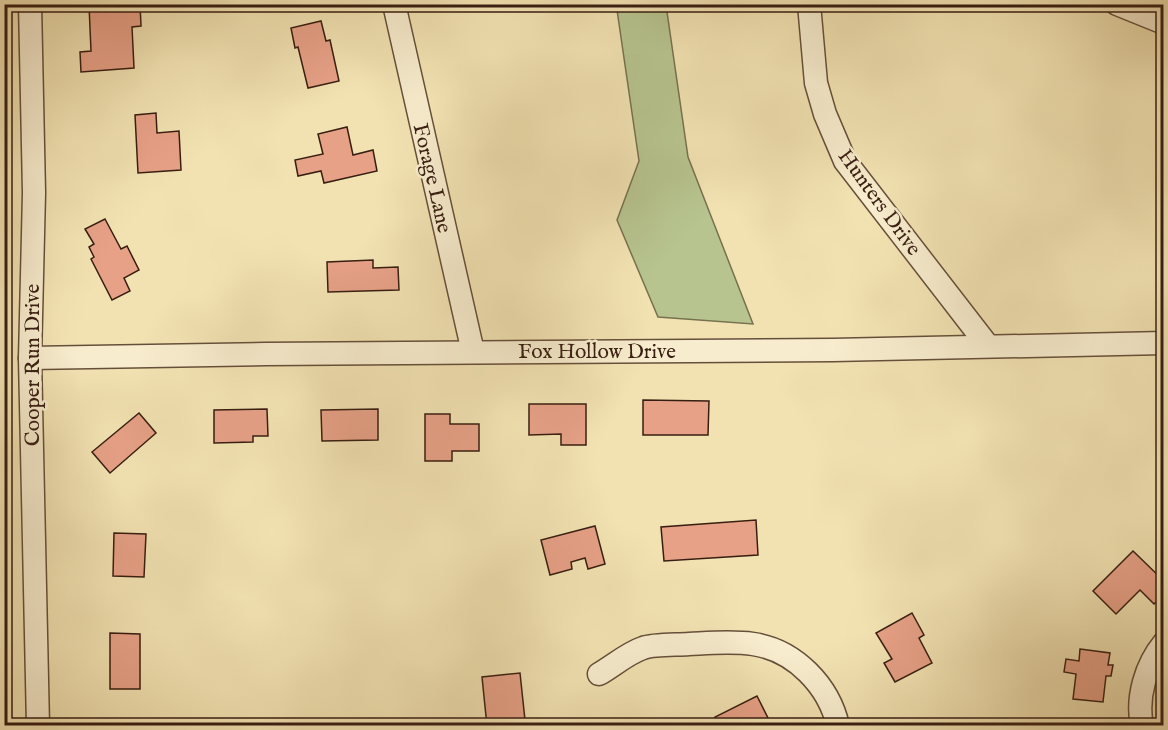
<svg xmlns="http://www.w3.org/2000/svg" width="1168" height="730" font-family="'IM FELL English',serif">
  <style>
    .green { fill: #b7c48f; stroke: #787150; stroke-width: 1.5 }
    .building { fill: #e7a187; stroke: #381e12; stroke-width: 1.5 }
    .lines { fill: none; stroke-linecap: round; stroke-linejoin: round }
    .minor-casing { stroke: #664f3a; stroke-width: 25 }
    .minor { stroke: #f7eccd; stroke-width: 22 }
    .labels { text-anchor: middle; stroke-width: 5; stroke-linejoin: round; paint-order: stroke }
    .street-label { font-size: 21px; fill: #381e12; stroke: #f7eccd }
  </style>
  <rect width="100%" height="100%" fill="#f2e2b2"/>
  <filter id="stains"><feTurbulence type="fractalNoise" baseFrequency=".00333" numOctaves="4"/><feColorMatrix values="0 0 0 0 .2 0 0 0 0 .09 0 0 0 0 .02 0 0 0 .5 -.17"/></filter>
  <radialGradient id="worn" r=".72"><stop offset=".6" stop-color="#630" stop-opacity="0"/><stop offset="1" stop-color="#630" stop-opacity=".3"/></radialGradient>
  <!-- green -->
  <polygon class="green" points="613,5 666,5 688,157 753,324 658,317 617,220 639,161 617,10"/>
  <!-- building -->
  <g class="building">
    <polygon points="140,4 141,26 132,27 134,68 81,72 80,52 91,51 89,5"/>
    <polygon points="321,21 326,41 330,40 339,81 308,88 298,47 295,48 291,28"/>
    <polygon points="156,113 157,133 179,131 181,170 138,173 135,115"/>
    <polygon points="347,127 353,155 373,150 377,171 324,183 321,171 298,176 295,160 323,154 318,134"/>
    <polygon points="105,219 121,249 127,246 139,270 124,278 130,291 112,300 91,259 94,257 89,247 94,244 85,229"/>
    <polygon points="373,260 373,268 398,267 399,290 328,292 327,262"/>
    <polygon points="643,400 709,401 708,435 643,435"/>
    <polygon points="529,404 586,404 586,445 561,445 561,434 529,435"/>
    <polygon points="267,409 268,436 253,436 253,442 214,443 214,410"/>
    <polygon points="378,409 378,440 322,441 321,410"/>
    <polygon points="139,413 156,433 110,473 92,452"/>
    <polygon points="425,414 450,414 450,424 479,424 479,451 452,451 452,461 425,461"/>
    <polygon points="756,520 758,555 664,561 661,527"/>
    <polygon points="595,526 605,564 588,569 585,558 571,562 572,569 550,575 541,540"/>
    <polygon points="114,533 146,534 144,577 113,576"/>
    <polygon points="1133,551 1164,581 1164,594 1154,604 1140,590 1116,614 1093,591"/>
    <polygon points="912,613 924,635 919,638 932,663 895,682 884,663 892,659 876,633"/>
    <polygon points="110,633 140,634 140,689 110,689"/>
    <polygon points="1080,649 1110,653 1108,665 1113,665 1111,676 1106,676 1103,702 1073,699 1076,674 1064,672 1066,659 1079,661"/>
    <polygon points="520,673 525,720 538,719 538,726 487,726 482,677"/>
    <polygon points="757,696 772,726 719,726 715,717"/>
  </g>
  <g class="lines">
    <!-- minor casing -->
    <g class="minor-casing">
      <g id="minor">
        <polyline points="30,4 34,193 30,358 38,726"/>
        <polyline points="394,4 473,352"/>
        <polyline points="809,4 816,83 825,114 845,161 988,346"/>
        <polyline points="1117,4 1164,23"/>
        <polyline points="30,358 265,354 833,350 1164,343"/>
        <path d="M 599,674 C 613,666 628,653 643,648 C 654,644 676,645 689,644 C 710,643 732,641 753,644 C 795,650 829,686 838,726"/>
        <path d="M 1142,726 C 1136,697 1146,665 1164,643"/>
      </g>
    </g>
    <!-- minor -->
    <use href="#minor" class="minor"/>
  </g>
  <g class="labels">
    <!-- street labels -->
    <g class="street-label">
      <text transform="translate(433 178) rotate(77)" y="7">Forage Lane</text>
      <text transform="translate(880 202) rotate(54)" y="7">Hunters Drive</text>
      <text x="597" y="358">Fox Hollow Drive</text>
      <text transform="translate(32 365) rotate(-90)" y="7">Cooper Run Drive</text>
    </g>
  </g>
  <!-- margin -->
  <rect width="1168" height="730" fill="none" stroke="#f2e2b2" stroke-width="24"/>
  <rect x="6" y="6" width="1156" height="718" fill="none" stroke="#381e12" stroke-width="3"/>
  <rect x="12" y="12" width="1144" height="706" fill="none" stroke="#381e12" stroke-width="1.5"/>
  <rect width="100%" height="100%" filter="url(#stains)"/>
  <rect width="100%" height="100%" fill="url(#worn)"/>
</svg>
